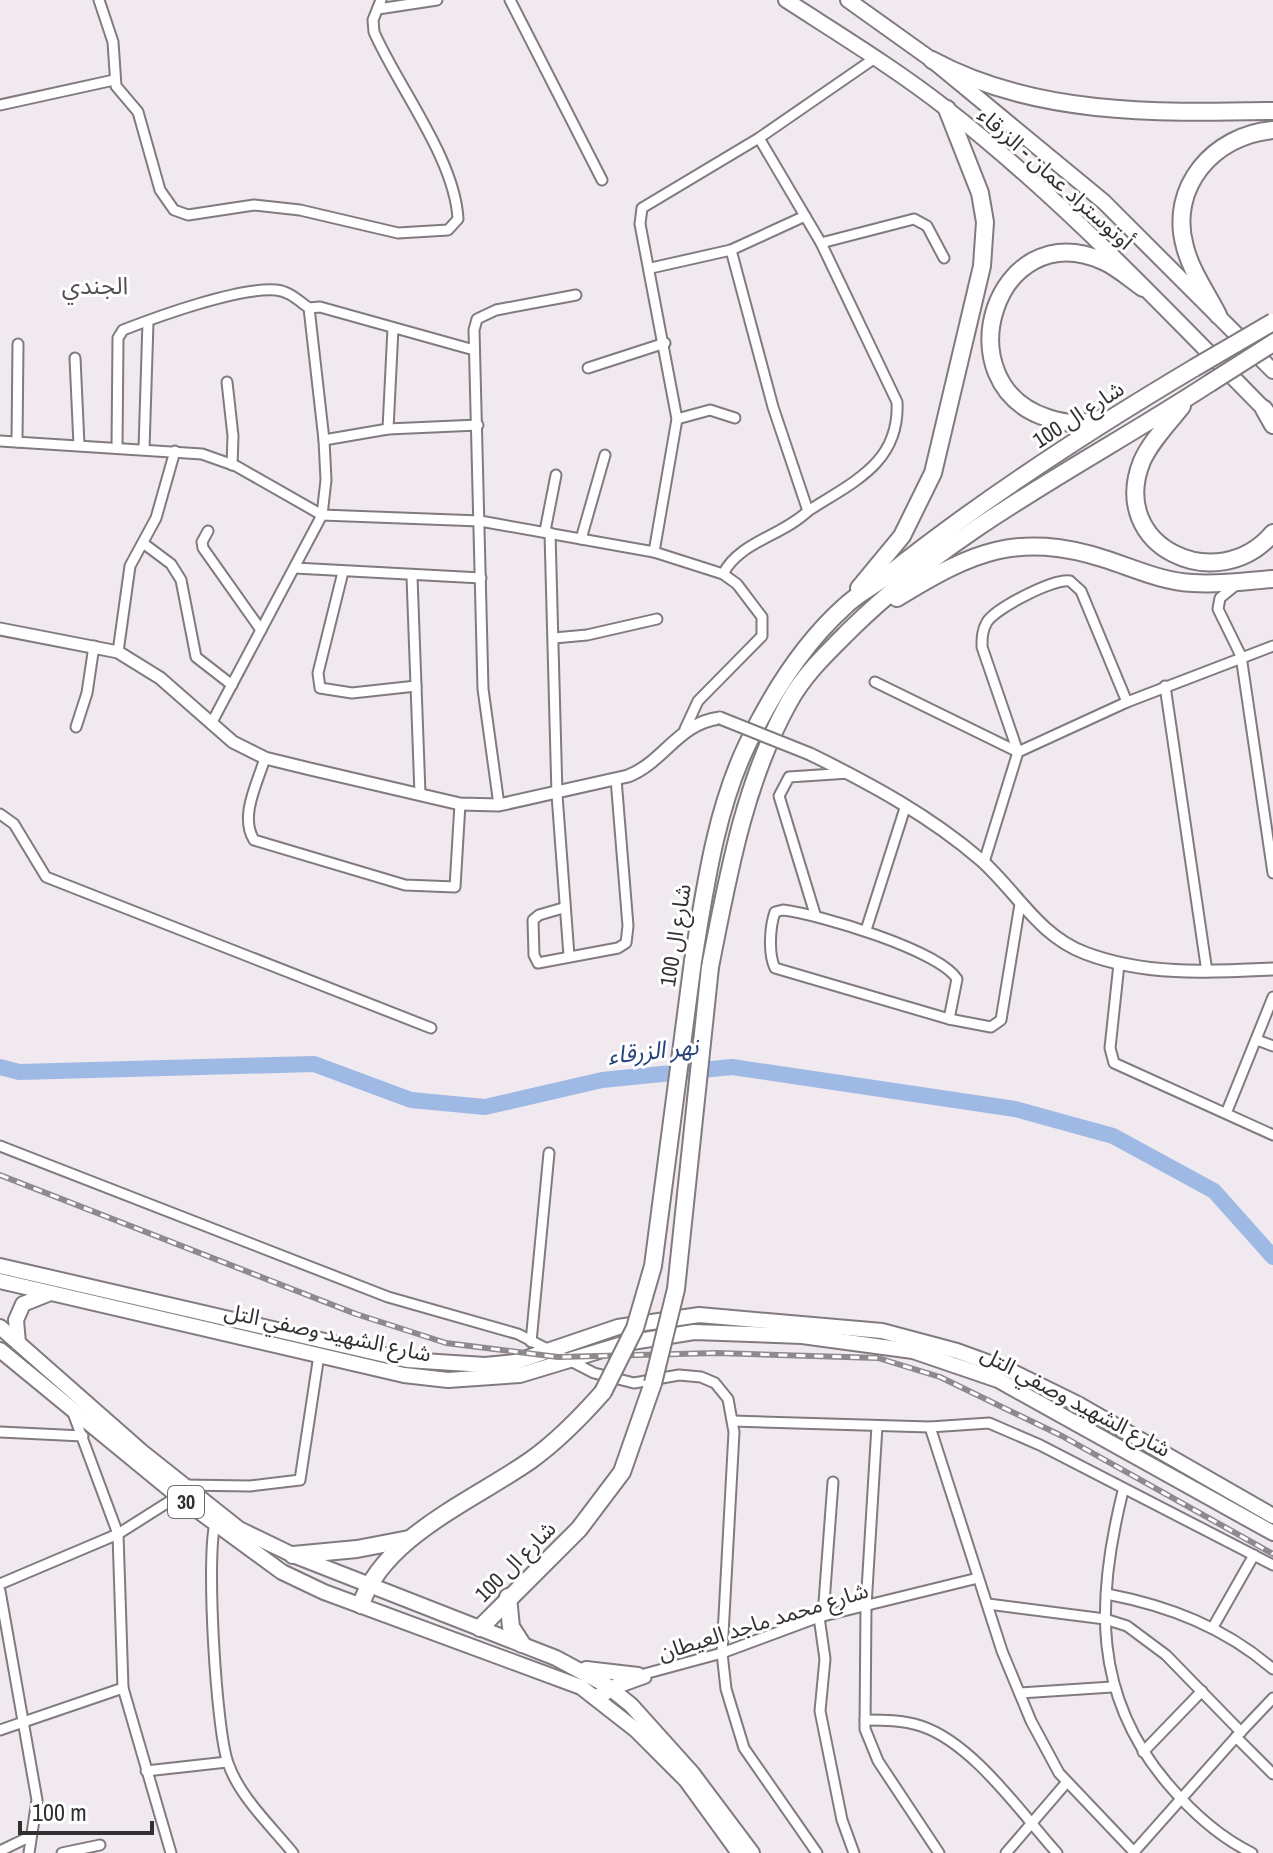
<svg xmlns="http://www.w3.org/2000/svg" width="1273" height="1853" font-family="'Archivo Narrow','Noto Sans Arabic',sans-serif">
  <style>
    .lines { fill: none; stroke-linecap: round; stroke-linejoin: round }
    .river { stroke: #9fb9e5; stroke-width: 16 }
    .minor-casing { stroke: #817a80; stroke-width: 13 }
    .tertiary-casing { stroke: #817a80; stroke-width: 15 }
    .primary-casing { stroke: #817a80; stroke-width: 18 }
    .trunk-casing { stroke: #817a80; stroke-width: 18 }
    .motorway-casing { stroke: #817a80; stroke-width: 20 }
    .minor { stroke: #fff; stroke-width: 9 }
    .tertiary { stroke: #fff; stroke-width: 11 }
    .primary { stroke: #fff; stroke-width: 14 }
    .trunk { stroke: #fff; stroke-width: 14 }
    .motorway { stroke: #fff; stroke-width: 16 }
    .rail-casing { stroke: #8e898d; stroke-width: 6 }
    .rail { stroke: #fff; stroke-width: 3; stroke-dasharray: 9; stroke-linecap: butt }
    .tertiary-bridge-casing { stroke: #817a80; stroke-width: 15; stroke-linecap: butt }
    .motorway-bridge-casing { stroke: #817a80; stroke-width: 20; stroke-linecap: butt }
    .tertiary-bridge { stroke: #fff; stroke-width: 11 }
    .motorway-bridge { stroke: #fff; stroke-width: 16 }
    .labels { text-anchor: middle; stroke-width: 6; stroke-linejoin: round; paint-order: stroke }
    .shield { fill: #fff; stroke: #706d6f; stroke-width: 2 }
    .shield-label { font-size: 20px; font-weight: bold; fill: #322f31 }
    .street-label { font-size: 22px; fill: #322f31; stroke: #fff }
    .neighbourhood-label { font-size: 24px; fill: #544e54; stroke: #fff }
    .water-label { font-size: 24px; font-style: italic; fill: #25447b; stroke: #fff }
  </style>
  <rect width="100%" height="100%" fill="#f0e9f0"/>
  <g class="lines">
    <!-- river -->
    <polyline class="river" points="0,1067 19,1072 314,1064 411,1100 485,1107 602,1080 732,1067 1015,1109 1113,1136 1214,1191 1273,1257"/>
    <!-- minor casing -->
    <g class="minor-casing">
      <g id="minor">
        <path d="M 99,0 L 113,42 L 116,86 L 138,112 L 160,190 L 174,210 L 188,215 L 254,205 L 300,210 L 398,233 L 448,230 L 458,219 C 455,159 398,87 374,32 L 373,20 L 381,0"/>
        <polyline points="510,0 602,180"/>
        <polyline points="378,9 437,0"/>
        <polyline points="0,105 114,80"/>
        <path d="M 759,138 L 821,243 L 897,402 C 900,463 853,482 808,511"/>
        <polyline points="821,243 914,219 927,226 944,258"/>
        <polyline points="651,268 731,250 805,216"/>
        <polyline points="75,358 79,445"/>
        <polyline points="588,368 665,343"/>
        <polyline points="227,382 233,436 232,465"/>
        <polyline points="677,419 710,410 735,418"/>
        <polyline points="388,429 393,328"/>
        <polyline points="324,440 388,429 478,425"/>
        <polyline points="0,441 202,454 236,466 322,515 480,521 654,552 723,574 737,584 762,617 762,636 698,701 685,729"/>
        <polyline points="17,442 18,344"/>
        <path d="M 117,448 L 118,338 L 123,330 C 159,316 239,287 276,290 C 289,291 299,301 309,308"/>
        <polyline points="144,449 148,322"/>
        <polyline points="208,531 202,542 203,548 261,630"/>
        <polyline points="545,531 556,475"/>
        <polyline points="550,533 557,795 569,956"/>
        <polyline points="581,539 605,455"/>
        <polyline points="143,543 171,564 181,580 196,657 232,685"/>
        <polyline points="654,552 677,419 640,224 642,208 759,138 875,58"/>
        <polyline points="295,568 481,578"/>
        <polyline points="343,572 318,673 320,688 352,693 416,686"/>
        <path d="M 723,574 C 739,542 782,536 808,511 L 773,407 L 731,250"/>
        <polyline points="412,577 420,794"/>
        <polyline points="1236,585 1220,598 1218,609 1241,656 1273,873"/>
        <polyline points="554,638 587,635 657,619"/>
        <polyline points="118,652 130,566 156,518 175,451"/>
        <polyline points="875,682 1018,752"/>
        <polyline points="1165,686 1207,972"/>
        <polyline points="211,724 322,515 326,480 324,440 309,308 320,307 474,350"/>
        <polyline points="76,727 87,693 94,646"/>
        <path d="M 1018,752 L 982,647 C 982,638 982,630 987,622 C 996,608 1054,578 1070,581 L 1081,591 L 1127,702"/>
        <path d="M 265,758 C 258,782 239,816 254,840 L 405,885 L 455,887 L 460,804"/>
        <polyline points="499,805 483,689 474,330 477,319 496,310 576,295"/>
        <polyline points="0,814 14,824 46,877 431,1028"/>
        <polyline points="984,862 1018,752 1127,702 1273,646"/>
        <polyline points="563,908 539,915 533,920 534,955 538,963 618,948 626,943 628,926 616,779"/>
        <path d="M 783,910 C 818,914 939,950 957,979 L 949,1019 L 775,968 C 768,954 770,926 775,912 Z"/>
        <polyline points="815,914 779,796 789,777 849,773"/>
        <polyline points="866,930 906,805"/>
        <polyline points="1119,964 1110,1048 1114,1063 1273,1135"/>
        <polyline points="949,1019 991,1027 1001,1020 1020,904"/>
        <polyline points="1257,1040 1273,1046"/>
        <polyline points="1227,1111 1273,997"/>
        <polyline points="0,1146 388,1297 518,1334 594,1373 634,1383 679,1375 701,1377 715,1383 728,1399 734,1432 722,1653 726,1689 744,1748 817,1853"/>
        <polyline points="531,1342 549,1153"/>
        <polyline points="73,1413 118,1534 123,1688 171,1853"/>
        <polyline points="733,1421 930,1427 989,1423 1040,1445 1273,1565"/>
        <polyline points="877,1426 866,1606 865,1729 878,1761 939,1853"/>
        <polyline points="930,1427 1002,1651 1031,1721 1059,1773 1135,1853"/>
        <polyline points="0,1432 83,1436"/>
        <polyline points="183,1485 250,1486 300,1480 319,1355"/>
        <path d="M 1123,1491 C 1096,1599 1092,1695 1168,1784 C 1191,1811 1219,1837 1252,1853"/>
        <path d="M 215,1524 C 206,1558 216,1730 228,1763 C 239,1796 271,1826 293,1853"/>
        <polyline points="0,1584 118,1534 178,1496"/>
        <polyline points="0,1591 37,1800 29,1853"/>
        <path d="M 1107,1594 C 1169,1606 1224,1627 1273,1669"/>
        <polyline points="988,1604 1105,1619 1127,1626 1166,1655 1241,1732"/>
        <polyline points="823,1616 833,1482"/>
        <polyline points="819,1617 825,1659 820,1711 842,1820 854,1853"/>
        <polyline points="1213,1627 1254,1555"/>
        <polyline points="1020,1693 1112,1687"/>
        <polyline points="593,1696 622,1680 722,1653 819,1617 978,1578"/>
        <polyline points="1273,1698 1236,1737 1273,1774"/>
        <polyline points="599,1701 613,1690 646,1678"/>
        <path d="M 865,1720 C 884,1720 902,1720 921,1726 C 973,1743 1021,1813 1057,1853"/>
        <polyline points="0,1730 123,1688"/>
        <polyline points="1143,1752 1202,1691"/>
        <polyline points="146,1771 227,1762"/>
        <polyline points="0,1851 31,1836"/>
        <polyline points="62,1853 100,1845"/>
        <polyline points="1006,1853 1067,1782"/>
        <polyline points="1133,1853 1236,1737"/>
      </g>
    </g>
    <!-- tertiary casing -->
    <g class="tertiary-casing">
      <g id="tertiary">
        <path d="M 0,629 L 118,652 L 160,678 L 233,742 L 265,758 L 310,769 L 460,804 L 499,805 L 628,776 C 664,762 678,723 720,718"/>
        <path d="M 810,754 C 871,784 930,816 981,860 C 1017,892 1038,935 1085,953 C 1145,976 1210,972 1273,969"/>
      </g>
    </g>
    <!-- primary casing -->
    <g class="primary-casing">
      <g id="primary">
        <polyline points="0,1266 407,1360 485,1365 515,1362 618,1327 699,1315 882,1331 957,1351 1009,1370 1078,1404 1273,1516"/>
        <polyline points="0,1281 404,1375 448,1380 520,1375 626,1343 694,1332 802,1336 913,1351 998,1380 1273,1533"/>
        <polyline points="0,1327 142,1452 239,1529 293,1555 556,1658 606,1685 631,1705 692,1773 752,1853"/>
        <polyline points="18,1343 16,1320 23,1304 48,1294"/>
        <polyline points="0,1350 178,1496 282,1572 324,1592 581,1687 636,1730 686,1780 739,1853"/>
        <polyline points="586,1669 638,1675"/>
      </g>
    </g>
    <!-- trunk casing -->
    <g class="trunk-casing">
      <g id="trunk">
        <path d="M 786,0 C 840,35 896,69 947,109 C 1064,200 1166,310 1270,415"/>
        <polyline points="848,0 932,60 1104,202 1273,371"/>
      </g>
    </g>
    <!-- motorway casing -->
    <g class="motorway-casing">
      <g id="motorway">
        <path d="M 932,60 C 1036,116 1158,113 1273,111"/>
        <path d="M 1218,315 C 1207,293 1191,271 1185,247 C 1168,187 1214,135 1273,130"/>
        <path d="M 1182,406 C 1168,424 1151,441 1142,461 C 1107,547 1218,598 1273,533"/>
        <polyline points="1264,409 1273,425"/>
        <path d="M 1102,418 C 1085,425 1066,424 1048,418 C 942,385 995,213 1103,261 C 1117,267 1130,279 1143,288"/>
        <polyline points="859,588 902,536 933,473 982,266 985,222 980,193 947,109"/>
        <path d="M 897,598 C 972,552 1017,531 1105,559 C 1133,568 1163,582 1193,583 C 1220,585 1246,581 1273,579"/>
        <path d="M 693,961 C 705,889 715,812 747,745 C 771,695 803,644 844,607 C 857,594 874,586 888,575 C 984,498 1088,431 1194,368"/>
        <path d="M 710,967 C 728,876 744,783 789,702 C 805,673 829,651 852,628 C 956,526 1089,462 1210,383"/>
        <polyline points="293,1555 357,1549 409,1539"/>
        <polyline points="508,1597 511,1627 522,1644"/>
        <path d="M 361,1605 C 382,1537 476,1499 531,1460 C 559,1440 581,1417 603,1392"/>
        <polyline points="480,1628 579,1529 622,1472 653,1383"/>
      </g>
    </g>
    <!-- minor -->
    <use href="#minor" class="minor"/>
    <!-- tertiary -->
    <use href="#tertiary" class="tertiary"/>
    <!-- primary -->
    <use href="#primary" class="primary"/>
    <!-- trunk -->
    <use href="#trunk" class="trunk"/>
    <!-- motorway -->
    <use href="#motorway" class="motorway"/>
    <!-- rail casing -->
    <g class="rail-casing">
      <polyline id="rail" points="0,1175 356,1314 446,1343 558,1357 717,1353 878,1358 940,1377 1062,1436 1273,1554"/>
    </g>
    <!-- rail -->
    <use href="#rail" class="rail"/>
    <!-- tertiary-bridge casing -->
    <g class="tertiary-bridge-casing">
      <polyline id="tertiary-bridge" points="720,718 810,754"/>
    </g>
    <!-- motorway-bridge casing -->
    <g class="motorway-bridge-casing">
      <g id="motorway-bridge">
        <polyline points="1194,368 1273,322"/>
        <polyline points="1210,383 1273,343"/>
        <polyline points="653,1383 676,1289 710,967"/>
        <polyline points="603,1392 635,1328 653,1266 693,961"/>
      </g>
    </g>
    <!-- tertiary-bridge -->
    <use href="#tertiary-bridge" class="tertiary-bridge"/>
    <!-- motorway-bridge -->
    <use href="#motorway-bridge" class="motorway-bridge"/>
  </g>
  <g class="labels">
    <!-- shield labels -->
    <rect class="shield" x="168" y="1486" width="36" height="32" rx="6"/>
    <g class="shield-label">
      <text x="186" y="1509">30</text>
    </g>
    <!-- street labels -->
    <g class="street-label">
      <text transform="translate(1056 178) rotate(42)" y="8">أوتوستراد عمان - الزرقاء</text>
      <text transform="translate(1078 414) rotate(-33)" y="8">شارع ال 100</text>
      <text transform="translate(675 935) rotate(-81)" y="8">شارع ال 100</text>
      <text transform="translate(328 1332) rotate(12)" y="8">شارع الشهيد وصفي التل</text>
      <text transform="translate(1076 1401) rotate(28)" y="8">شارع الشهيد وصفي التل</text>
      <text transform="translate(515 1561) rotate(-45)" y="8">شارع ال 100</text>
      <text transform="translate(763 1621) rotate(-17)" y="8">شارع محمد ماجد العيطان</text>
    </g>
    <!-- neighbourhood labels -->
    <g class="neighbourhood-label">
      <text x="95" y="294">الجندي</text>
    </g>
    <!-- water labels -->
    <g class="water-label">
      <text transform="translate(653 1051) rotate(-6)" y="8">نهر الزرقاء</text>
    </g>
  </g>
  <!-- scale -->
  <path d="M20 1821v12h132v-12" fill="none" stroke="#322f31" stroke-width="4"/>
  <text x="32" y="1821" font-size="24" fill="#322f31" stroke="#ffffff" stroke-width="6" paint-order="stroke">100 m</text>
</svg>
